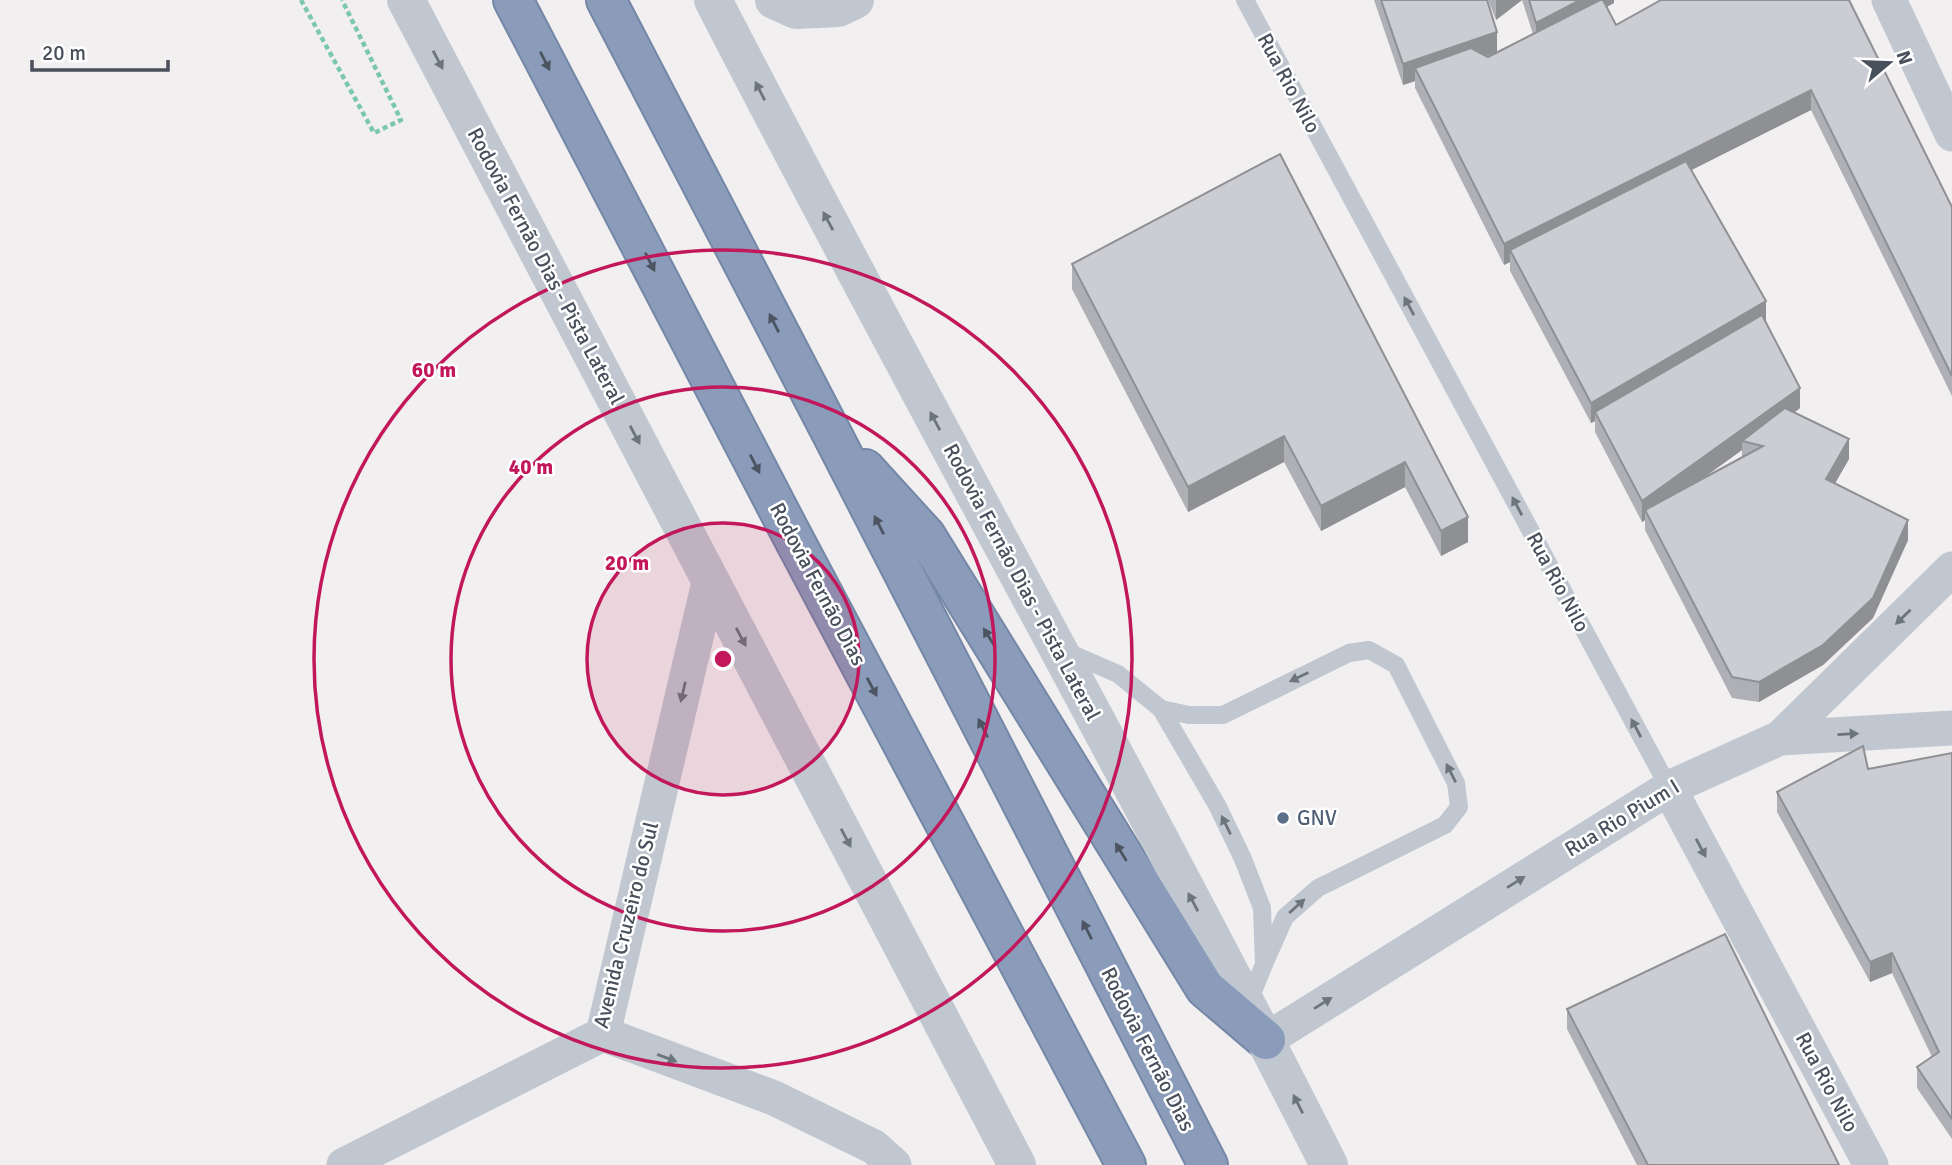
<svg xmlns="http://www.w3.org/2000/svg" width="1952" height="1165" font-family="Signika,sans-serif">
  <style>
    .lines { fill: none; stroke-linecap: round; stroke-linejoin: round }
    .motorway-casing { stroke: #7587a6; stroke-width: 42 }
    .path { stroke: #7bc7a9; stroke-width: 4.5; stroke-dasharray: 5 3.5; stroke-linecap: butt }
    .service { stroke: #c0c7d0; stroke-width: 18 }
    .minor { stroke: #c0c7d0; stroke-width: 35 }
    .tertiary { stroke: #c0c7d0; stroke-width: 38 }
    .motorway { stroke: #8a9cba; stroke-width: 38 }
    .wall { fill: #afb0b5; fill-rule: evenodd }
    .shaded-wall { fill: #8f9094 }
    .building { fill: #cccdd3; stroke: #8f9094; stroke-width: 2 }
    .oneway { fill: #6c747e }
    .oneway2 { fill: #4b5460 }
    .ring { fill: none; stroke: #c2185b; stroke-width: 3.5 }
    .service-dot { fill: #5c6f8a; stroke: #fff; stroke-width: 2.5 }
    .labels { text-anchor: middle; stroke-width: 5; stroke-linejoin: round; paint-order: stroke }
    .street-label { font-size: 21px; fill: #48505b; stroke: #fff }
    .service-label { font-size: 21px; fill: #4e5e75; stroke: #fff; text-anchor: start }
    .centre { fill: #c2185b; stroke: #fff; stroke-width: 3.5 }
    .ring-label { font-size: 21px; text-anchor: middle; font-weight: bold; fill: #c2185b; stroke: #fff; stroke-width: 5; stroke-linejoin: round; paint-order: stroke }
  </style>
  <rect width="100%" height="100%" fill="#f1efef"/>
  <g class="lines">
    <!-- motorway casing -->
    <g class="motorway-casing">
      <g id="motorway">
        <polyline points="513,0 788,528 1126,1165"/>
        <polyline points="606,0 831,432 1208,1165"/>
        <polyline points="865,469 926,536 1205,988 1266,1040"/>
      </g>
    </g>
    <!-- path -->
    <polyline class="path" points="301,0 374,133 401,120 342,0"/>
    <!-- service -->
    <g class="service">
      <polyline points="1245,0 1669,788"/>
      <polyline points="1065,651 1118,674 1161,709 1217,805 1243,859 1262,908 1264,964 1249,1002"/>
      <polyline points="1161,709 1189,715 1223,715 1349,653 1369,650 1396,665 1456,783 1459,807 1445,825 1318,888 1285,917 1264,964"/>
    </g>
    <!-- minor -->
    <g class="minor">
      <polyline points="1889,0 1952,134"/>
      <polyline points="1780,738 1952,728"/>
      <polyline points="1669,788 1871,1165"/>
      <polyline points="603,1034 774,1098 874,1147 894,1165"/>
      <polyline points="1266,1040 1669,788 1780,738 1952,569"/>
      <polyline points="344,1165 603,1034 710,578"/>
    </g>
    <!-- tertiary -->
    <g class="tertiary">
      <polyline points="406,0 1017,1165"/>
      <path d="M 713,0 C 914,391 1131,773 1329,1165"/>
      <polyline points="774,0 796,10 838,8 855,0"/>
    </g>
    <!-- motorway -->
    <use href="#motorway" class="motorway"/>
  </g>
  <!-- wall -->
  <g class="wall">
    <path d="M 1374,0 L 1487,0 L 1497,52 L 1533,34 L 1522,0 L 1496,20 L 1488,0 L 1614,0 L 1614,3 L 1607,7 L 1616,25 L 1849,0 L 1952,207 L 1952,396 L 1811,110 L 1691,170 L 1766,321 L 1800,408 L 1794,413 L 1849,459 L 1835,483 L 1908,540 L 1873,618 L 1823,665 L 1759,702 L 1732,698 L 1645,530 L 1645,520 L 1642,522 L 1595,432 L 1595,421 L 1591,423 L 1510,271 L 1510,262 L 1504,265 L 1415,88 L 1415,81 L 1403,85 ZM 1742,450 L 1742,457 L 1702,479 Z"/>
    <polygon points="1280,154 1468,542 1441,556 1405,487 1321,531 1284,462 1188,512 1072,289 1072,264"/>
    <polygon points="1952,753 1952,1139 1917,1088 1917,1067 1932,1057 1892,973 1870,982 1777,812 1777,792 1868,769"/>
    <polygon points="1567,1009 1839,1165 1637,1165 1567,1029"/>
  </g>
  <!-- shaded-wall -->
  <g class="shaded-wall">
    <polygon points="1496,0 1522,0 1496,20"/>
    <polygon points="1580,0 1614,0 1614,3 1536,43 1536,23"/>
    <polygon points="1497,32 1497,52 1420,79 1415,68 1415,81 1403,85 1403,64"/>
    <polygon points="1811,90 1811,110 1515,259 1510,250 1510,262 1504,265 1504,244"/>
    <polygon points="1766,301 1766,321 1595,412 1595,421 1591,423 1591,403"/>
    <polygon points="1800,388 1800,408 1752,443 1742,441 1742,450 1649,517 1645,510 1645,520 1642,522 1642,501"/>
    <polygon points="1284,436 1284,462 1188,512 1188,487"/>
    <polygon points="1849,439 1849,459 1826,499 1826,479"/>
    <polygon points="1405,462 1405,487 1321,531 1321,506"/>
    <polygon points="1468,517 1468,542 1441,556 1441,531"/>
    <polygon points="1908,520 1908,540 1873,618 1823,665 1759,702 1759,682"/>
    <polygon points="1892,953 1892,973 1870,982 1870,962"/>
  </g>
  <!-- building -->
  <g class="building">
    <polygon points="1381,0 1487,0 1497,32 1403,64"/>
    <polygon points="1529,0 1580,0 1536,23"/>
    <polygon points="1600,0 1603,0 1616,25 1661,0 1849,0 1952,207 1952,376 1811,90 1504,244 1415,68 1471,48 1488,57"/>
    <polygon points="1280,154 1468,517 1441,531 1405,462 1321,506 1284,436 1188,487 1072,264"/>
    <polygon points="1686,161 1766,301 1591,403 1510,250"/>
    <polygon points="1762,315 1800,388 1642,501 1595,412"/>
    <polygon points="1785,408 1849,439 1826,479 1908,520 1873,598 1823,645 1759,682 1732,677 1645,510 1763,446 1742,441"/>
    <polygon points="1863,746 1868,769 1952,753 1952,1119 1917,1067 1939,1052 1892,953 1870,962 1777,792"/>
    <polygon points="1725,934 1839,1165 1648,1165 1567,1009"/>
  </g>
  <!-- one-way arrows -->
  <defs><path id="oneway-solid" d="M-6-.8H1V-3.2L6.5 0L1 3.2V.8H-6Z" transform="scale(1.75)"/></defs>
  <g class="oneway">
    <use href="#oneway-solid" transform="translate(438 60) rotate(62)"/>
    <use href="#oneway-solid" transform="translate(760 91) rotate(-117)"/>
    <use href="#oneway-solid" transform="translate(828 221) rotate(-118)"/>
    <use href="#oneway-solid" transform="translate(1409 306) rotate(-118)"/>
    <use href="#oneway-solid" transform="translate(935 421) rotate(-118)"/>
    <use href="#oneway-solid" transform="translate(635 435) rotate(62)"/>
    <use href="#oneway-solid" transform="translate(1517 506) rotate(-118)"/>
    <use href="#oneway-solid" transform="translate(1903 617) rotate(136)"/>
    <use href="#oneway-solid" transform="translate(741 637) rotate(62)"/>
    <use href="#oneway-solid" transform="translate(1299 677) rotate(154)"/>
    <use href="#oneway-solid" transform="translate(683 692) rotate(103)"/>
    <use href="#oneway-solid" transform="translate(1636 728) rotate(-118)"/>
    <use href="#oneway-solid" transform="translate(1848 734) rotate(-3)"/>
    <use href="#oneway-solid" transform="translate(1451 773) rotate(-117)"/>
    <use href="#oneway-solid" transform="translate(1226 825) rotate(-116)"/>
    <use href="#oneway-solid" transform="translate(846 838) rotate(62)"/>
    <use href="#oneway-solid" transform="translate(1701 848) rotate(62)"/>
    <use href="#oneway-solid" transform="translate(1516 882) rotate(-32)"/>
    <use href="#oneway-solid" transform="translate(1193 902) rotate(-118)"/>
    <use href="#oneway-solid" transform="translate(1297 906) rotate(-42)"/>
    <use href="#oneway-solid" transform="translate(1323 1003) rotate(-32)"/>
    <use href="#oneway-solid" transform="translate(667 1058) rotate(20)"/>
    <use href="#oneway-solid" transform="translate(1298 1104) rotate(-117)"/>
  </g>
  <g class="oneway2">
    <use href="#oneway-solid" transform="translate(545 61) rotate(63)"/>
    <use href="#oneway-solid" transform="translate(650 262) rotate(63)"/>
    <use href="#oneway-solid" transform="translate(774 323) rotate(-117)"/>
    <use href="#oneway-solid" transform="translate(755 464) rotate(63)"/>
    <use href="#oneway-solid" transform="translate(879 525) rotate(-117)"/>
    <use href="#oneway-solid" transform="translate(989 637) rotate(-122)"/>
    <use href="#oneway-solid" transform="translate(872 687) rotate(62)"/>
    <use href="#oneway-solid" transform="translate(983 728) rotate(-117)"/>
    <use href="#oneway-solid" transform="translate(1121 852) rotate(-122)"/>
    <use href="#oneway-solid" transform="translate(1087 930) rotate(-117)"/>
  </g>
  <!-- distance rings -->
  <circle cx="723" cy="659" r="136" fill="#c2185b" fill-opacity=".12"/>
  <g class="ring">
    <circle cx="723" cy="659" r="136"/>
    <circle cx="723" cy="659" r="272"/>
    <circle cx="723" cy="659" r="409"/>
  </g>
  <!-- markers -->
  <circle class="service-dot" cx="1283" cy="818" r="7"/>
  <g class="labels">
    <!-- street labels -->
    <g class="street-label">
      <text transform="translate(1289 83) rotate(62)" y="7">Rua Rio Nilo</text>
      <text transform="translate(546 266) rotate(62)" y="7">Rodovia Fernão Dias - Pista Lateral</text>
      <text transform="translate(1022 582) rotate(62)" y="7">Rodovia Fernão Dias - Pista Lateral</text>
      <text transform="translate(1558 582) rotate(62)" y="7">Rua Rio Nilo</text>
      <text transform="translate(818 584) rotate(62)" y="7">Rodovia Fernão Dias</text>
      <text transform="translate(1622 818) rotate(-31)" y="7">Rua Rio Pium I</text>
      <text transform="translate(626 925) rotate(-76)" y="7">Avenida Cruzeiro do Sul</text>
      <text transform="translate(1148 1049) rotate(63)" y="7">Rodovia Fernão Dias</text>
      <text transform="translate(1827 1082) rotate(62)" y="7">Rua Rio Nilo</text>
    </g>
    <!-- service labels -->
    <g class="service-label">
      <text x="1297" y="825">GNV</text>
    </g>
  </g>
  <circle cx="723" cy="659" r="10" class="centre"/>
  <g class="ring-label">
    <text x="434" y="377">60 m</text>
    <text x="531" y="474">40 m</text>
    <text x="627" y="570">20 m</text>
  </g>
  <!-- north arrow -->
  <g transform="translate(1889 63) rotate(71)" stroke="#ffffff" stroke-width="5" paint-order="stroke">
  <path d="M0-5L12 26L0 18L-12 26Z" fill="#48505b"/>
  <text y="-10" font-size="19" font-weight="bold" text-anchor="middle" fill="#48505b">N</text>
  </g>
  <!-- scale -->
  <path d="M32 60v10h136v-10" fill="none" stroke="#48505b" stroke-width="3.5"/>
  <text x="42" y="60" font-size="21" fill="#48505b" stroke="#ffffff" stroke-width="5" paint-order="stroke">20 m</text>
</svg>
